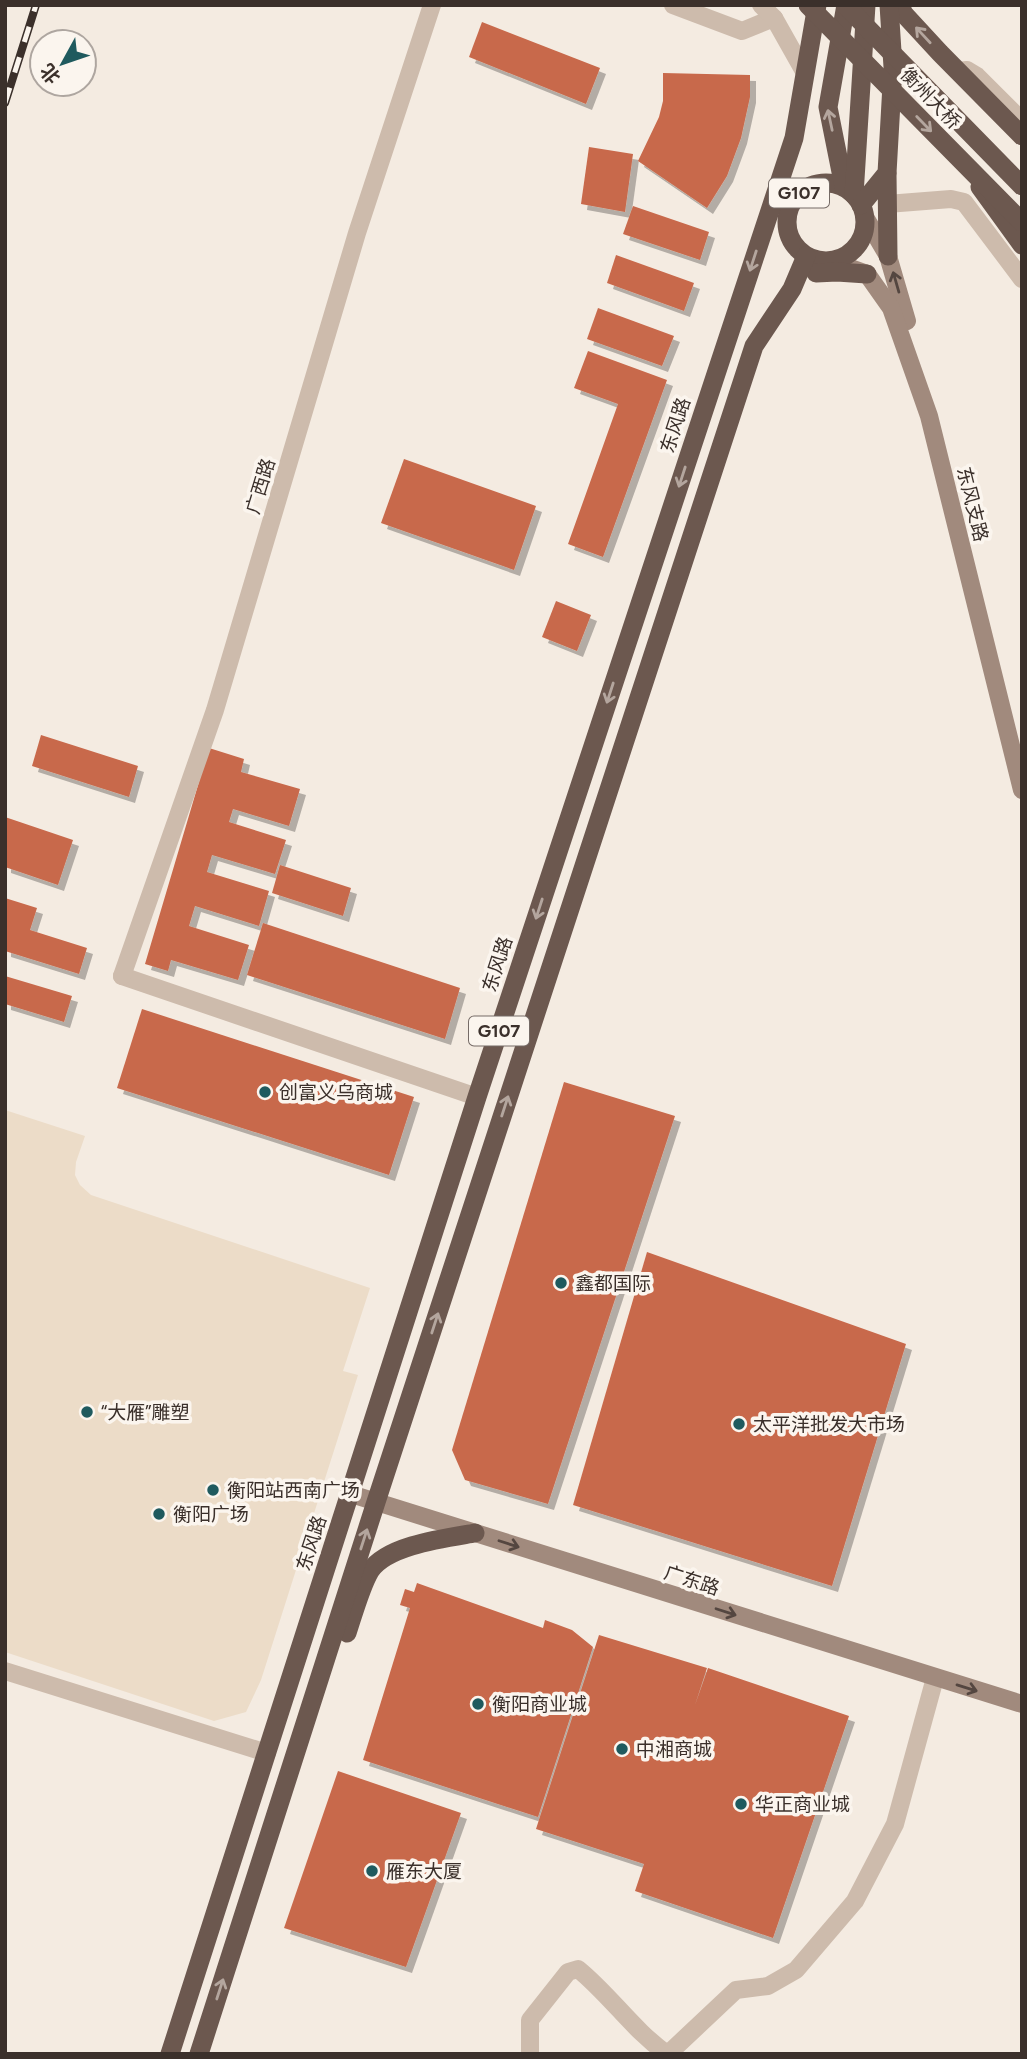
<svg xmlns="http://www.w3.org/2000/svg" width="1027" height="2059" font-family="Figtree,'Noto Sans SC',sans-serif">
  <style>
    .plaza { fill: #ecdcc8 }
    .building { fill: #c8694b; filter: url(#shadow) }
    .lines { fill: none; stroke-linecap: round; stroke-linejoin: round }
    .minor { stroke: #cdbbac; stroke-width: 18 }
    .tertiary { stroke: #cdbbac; stroke-width: 18 }
    .secondary { stroke: #a18a7d; stroke-width: 18 }
    .trunk { stroke: #6c584f; stroke-width: 19 }
    .rail-casing { stroke: #3b302b; stroke-width: 8 }
    .rail { stroke: #fbf5ee; stroke-width: 5; stroke-dasharray: 16; stroke-linecap: butt }
    .trunk-bridge { stroke: #6c584f; stroke-width: 19 }
    .oneway { stroke: #b4a69e }
    .oneway2 { stroke: #544640 }
    .poi-dot { fill: #1f5a5e; stroke: #fbf5ee; stroke-width: 2.5 }
    .labels { text-anchor: middle; stroke-width: 7; stroke-linejoin: round; paint-order: stroke }
    .shield { fill: #fbf5ee; stroke: #756b66; stroke-width: 2 }
    .shield-label { font-size: 18px; font-weight: bold; fill: #3b302b }
    .street-label { font-size: 19px; fill: #3b302b; stroke: #fbf5ee }
    .poi-label { font-size: 19px; fill: #3b302b; stroke: #fbf5ee; text-anchor: start }
  </style>
  <defs>
    <filter id="shadow"><feDropShadow dx="6" dy="6" stdDeviation="0" flood-color="#0004"/></filter>
  </defs>
  <rect width="100%" height="100%" fill="#f4ebe1"/>
  <!-- plaza -->
  <polygon class="plaza" points="5,1110 85,1136 76,1162 75,1175 80,1185 91,1195 370,1288 343,1371 358,1375 261,1680 246,1712 214,1721 5,1652"/>
  <!-- building -->
  <g class="building">
    <polygon points="482,22 600,68 586,104 469,57"/>
    <polygon points="663,73 750,75 750,97 741,138 727,176 707,208 638,161 659,117 663,101"/>
    <polygon points="589,147 633,154 625,212 581,204"/>
    <polygon points="633,206 709,232 700,260 623,234"/>
    <polygon points="616,255 694,283 684,311 607,283"/>
    <polygon points="598,308 674,336 662,366 587,339"/>
    <polygon points="588,351 667,380 603,557 568,544 618,404 574,388"/>
    <polygon points="404,459 536,506 514,570 381,523"/>
    <polygon points="556,601 591,615 577,651 542,637"/>
    <polygon points="41,735 138,766 129,797 32,766"/>
    <polygon points="209,748 244,759 241,772 300,789 289,826 233,809 229,822 286,840 275,874 212,855 207,872 269,891 259,926 195,906 189,926 249,945 238,980 171,960 168,971 145,964"/>
    <polygon points="5,817 73,840 58,885 5,867"/>
    <polygon points="280,865 351,888 343,916 272,893"/>
    <polygon points="5,898 37,908 30,930 87,948 79,974 5,951"/>
    <polygon points="263,923 460,988 445,1039 247,975"/>
    <polygon points="5,976 72,996 64,1022 5,1004"/>
    <polygon points="142,1009 414,1097 389,1175 117,1088"/>
    <polygon points="564,1082 675,1116 548,1504 465,1480 452,1450"/>
    <polygon points="647,1252 906,1344 832,1586 573,1505"/>
    <polygon points="417,1583 543,1628 545,1620 572,1630 593,1647 538,1817 363,1760 410,1608 400,1605 405,1589 414,1592"/>
    <polygon points="599,1635 707,1668 695,1705 708,1668 849,1716 773,1938 635,1891 644,1864 536,1829"/>
    <polygon points="338,1771 461,1813 406,1967 284,1928"/>
  </g>
  <g class="lines">
    <!-- minor -->
    <g class="minor">
      <polyline points="958,71 967,70 977,76 1022,121"/>
      <polyline points="887,204 951,199 964,202 1022,279"/>
      <polyline points="122,976 477,1097"/>
      <path d="M 530,2054 L 530,2020 L 568,1972 L 578,1969 C 610,1995 633,2030 667,2054"/>
      <polyline points="668,2054 736,1990 768,1986 796,1970 855,1901 895,1824 935,1678"/>
    </g>
    <!-- tertiary -->
    <g class="tertiary">
      <polyline points="673,5 742,31 774,18"/>
      <polyline points="761,5 774,18 805,73"/>
      <polyline points="122,976 215,710 357,233 432,5"/>
      <polyline points="5,1671 267,1753"/>
    </g>
    <!-- secondary -->
    <g class="secondary">
      <polyline points="865,217 888,256 907,321"/>
      <polyline points="831,261 867,274 891,308 929,416 1022,790"/>
      <polyline points="351,1494 1022,1704"/>
    </g>
    <!-- trunk -->
    <g class="trunk">
      <polyline points="900,5 904,14 940,53 1022,136"/>
      <polyline points="887,173 888,256"/>
      <circle cx="826" cy="222" r="39"/>
      <polyline points="844,187 828,107 846,5"/>
      <polyline points="980,187 1022,245"/>
      <polyline points="854,195 866,5"/>
      <polyline points="861,205 887,173 893,67 889,5"/>
      <polyline points="816,273 837,272 867,274"/>
      <path d="M 347,1633 C 353,1615 361,1586 370,1571 C 387,1545 446,1538 475,1533"/>
      <polyline points="170,2054 477,1097 794,138 817,5"/>
      <polyline points="199,2054 376,1502 754,346 792,289 806,256"/>
    </g>
    <!-- rail casing -->
    <g class="rail-casing">
      <polyline id="rail" points="5,103 36,5"/>
    </g>
    <!-- rail -->
    <use href="#rail" class="rail"/>
    <!-- trunk-bridge -->
    <g class="trunk-bridge">
      <polyline points="808,5 1022,222"/>
      <polyline points="845,5 1022,186"/>
    </g>
  </g>
  <!-- one-way arrows -->
  <defs><path id="oneway-shaft" d="M-6 0H5M1.5-3L5.5 0L1.5 3" fill="none" stroke-width="1.6" stroke-linecap="round" stroke-linejoin="round" transform="scale(1.75)"/></defs>
  <g class="oneway">
    <use href="#oneway-shaft" transform="translate(923 35) rotate(-133)"/>
    <use href="#oneway-shaft" transform="translate(830 120) rotate(-102)"/>
    <use href="#oneway-shaft" transform="translate(924 124) rotate(46)"/>
    <use href="#oneway-shaft" transform="translate(753 261) rotate(108)"/>
    <use href="#oneway-shaft" transform="translate(682 477) rotate(108)"/>
    <use href="#oneway-shaft" transform="translate(610 693) rotate(108)"/>
    <use href="#oneway-shaft" transform="translate(539 909) rotate(108)"/>
    <use href="#oneway-shaft" transform="translate(505 1106) rotate(-72)"/>
    <use href="#oneway-shaft" transform="translate(435 1323) rotate(-72)"/>
    <use href="#oneway-shaft" transform="translate(364 1539) rotate(-72)"/>
    <use href="#oneway-shaft" transform="translate(220 1989) rotate(-72)"/>
  </g>
  <g class="oneway2">
    <use href="#oneway-shaft" transform="translate(896 282) rotate(-106)"/>
    <use href="#oneway-shaft" transform="translate(509 1544) rotate(18)"/>
    <use href="#oneway-shaft" transform="translate(726 1612) rotate(18)"/>
    <use href="#oneway-shaft" transform="translate(967 1688) rotate(17)"/>
  </g>
  <!-- markers -->
  <g class="poi-dot">
    <circle cx="265" cy="1092" r="7"/>
    <circle cx="561" cy="1283" r="7"/>
    <circle cx="87" cy="1412" r="7"/>
    <circle cx="739" cy="1424" r="7"/>
    <circle cx="213" cy="1490" r="7"/>
    <circle cx="159" cy="1514" r="7"/>
    <circle cx="478" cy="1704" r="7"/>
    <circle cx="622" cy="1749" r="7"/>
    <circle cx="741" cy="1804" r="7"/>
    <circle cx="372" cy="1871" r="7"/>
  </g>
  <g class="labels">
    <!-- shield labels -->
    <g class="shield">
      <rect x="769" y="178.5" width="60" height="29" rx="5"/>
      <rect x="469" y="1016.5" width="60" height="29" rx="5"/>
    </g>
    <g class="shield-label">
      <text x="799" y="199">G107</text>
      <text x="499" y="1037">G107</text>
    </g>
    <!-- street labels -->
    <g class="street-label">
      <text transform="translate(931 98) rotate(46)" y="7">衡州大桥</text>
      <text transform="translate(675 425) rotate(-72)" y="7">东风路</text>
      <text transform="translate(260 486) rotate(-73)" y="7">广西路</text>
      <text transform="translate(973 504) rotate(76)" y="7">东风支路</text>
      <text transform="translate(497 964) rotate(-72)" y="7">东风路</text>
      <text transform="translate(311 1543) rotate(-72)" y="7">东风路</text>
      <text transform="translate(692 1580) rotate(18)" y="7">广东路</text>
    </g>
    <!-- poi labels -->
    <g class="poi-label">
      <text x="279" y="1099">创富义乌商城</text>
      <text x="575" y="1290">鑫都国际</text>
      <text x="101" y="1419">“大雁”雕塑</text>
      <text x="753" y="1431">太平洋批发大市场</text>
      <text x="227" y="1497">衡阳站西南广场</text>
      <text x="173" y="1521">衡阳广场</text>
      <text x="492" y="1711">衡阳商业城</text>
      <text x="636" y="1756">中湘商城</text>
      <text x="755" y="1811">华正商业城</text>
      <text x="386" y="1878">雁东大厦</text>
    </g>
  </g>
  <!-- border -->
  <rect width="1027" height="2059" fill="none" stroke="#3b302b" stroke-width="14"/>
  <!-- north arrow -->
  <g transform="translate(63 63) rotate(230)"><circle r="33" fill="#fbf5ee" stroke="#aea6a0" stroke-width="2"/>
  <path d="M0-5L12 26L0 18L-12 26Z" fill="#1f5a5e"/>
  <text y="-10" font-size="19" font-weight="bold" text-anchor="middle" fill="#3b302b">北</text>
  </g>
</svg>
